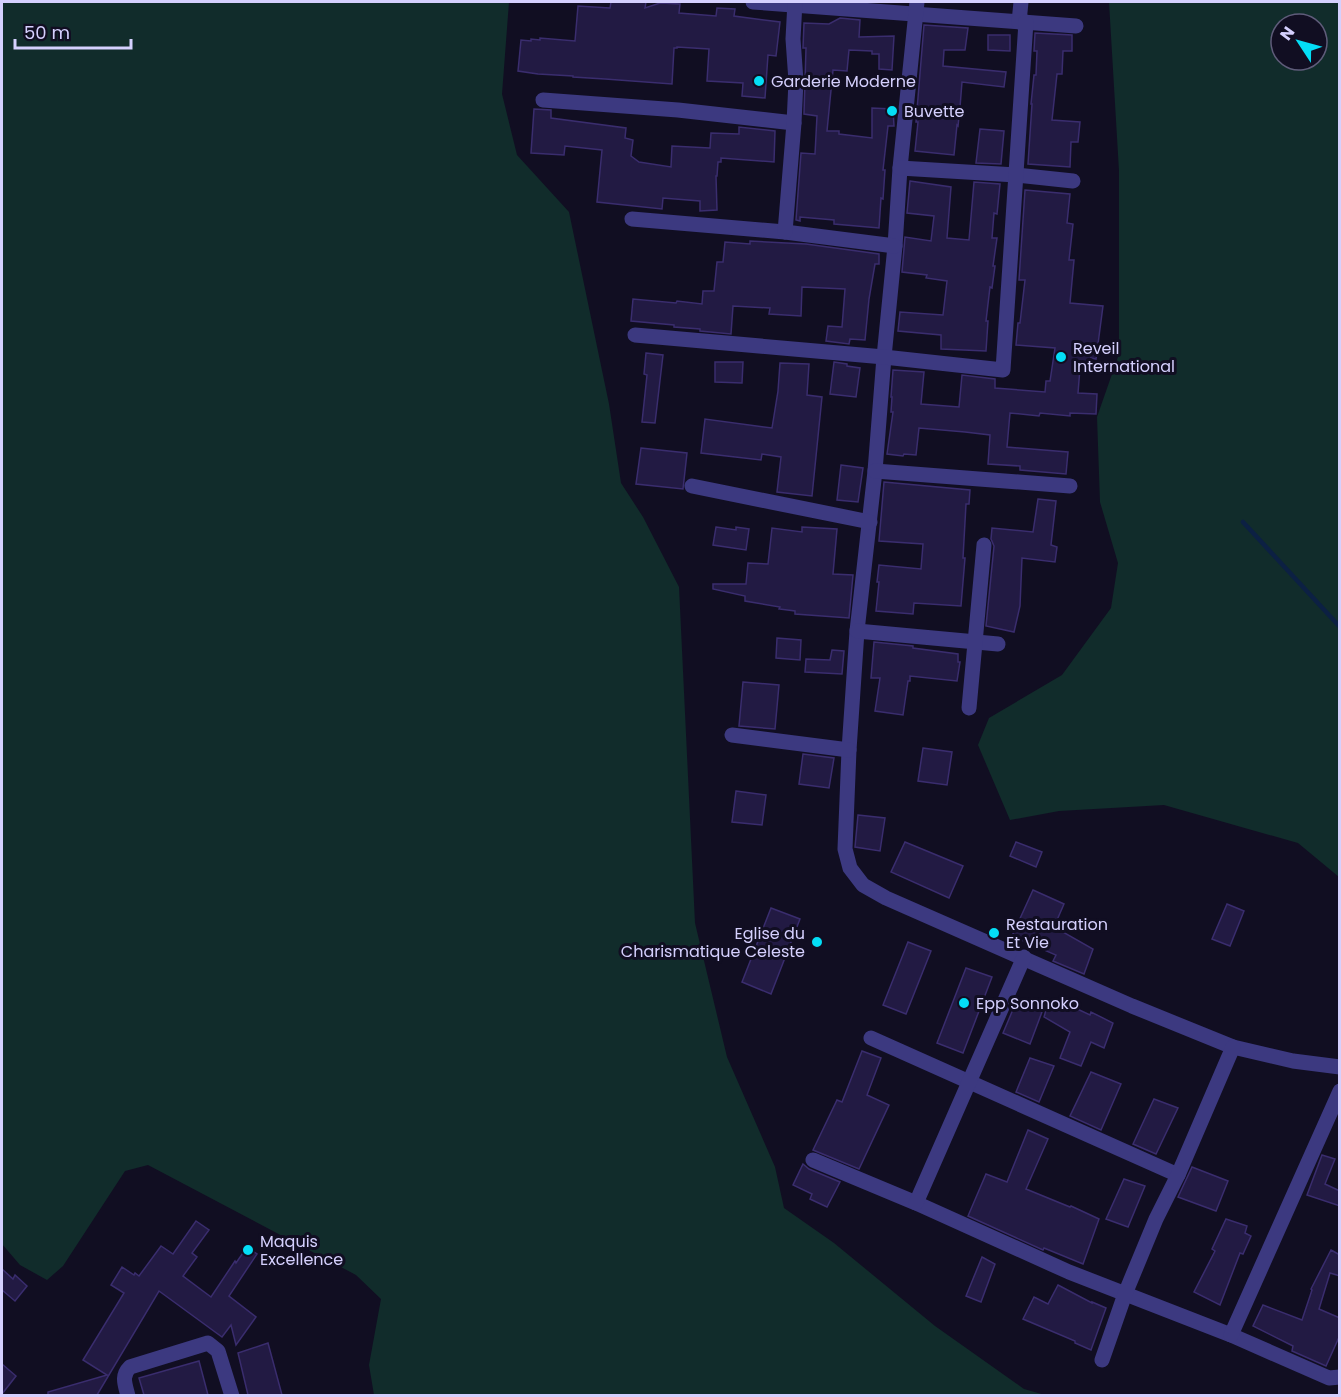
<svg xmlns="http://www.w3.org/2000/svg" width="1341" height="1397" font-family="Poppins,sans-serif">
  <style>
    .green { fill: #112c2b; fill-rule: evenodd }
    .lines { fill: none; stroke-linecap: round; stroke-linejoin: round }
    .stream { stroke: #0c2043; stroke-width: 4.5 }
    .building { fill: #221a43; stroke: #3a2d6e; stroke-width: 1.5 }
    .minor { stroke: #3c3980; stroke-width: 15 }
    .poi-dot { fill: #04def6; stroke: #110e22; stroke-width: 2 }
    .labels { text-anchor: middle; stroke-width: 6; stroke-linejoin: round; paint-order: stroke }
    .poi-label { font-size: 16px; fill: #d5d0fe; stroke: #110e22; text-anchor: start }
  </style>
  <rect width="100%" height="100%" fill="#110e22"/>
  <!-- green -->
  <g class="green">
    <polygon points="2,2 509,2 502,94 517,155 569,212 609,404 621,483 643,517 679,587 695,923 727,1057 775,1167 784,1208 834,1243 935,1326 1024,1389 1045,1395 374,1395 369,1365 381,1299 356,1275 148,1165 125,1171 63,1266 47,1280 20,1265 2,1244"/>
    <path d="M 1109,2 L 1339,2 L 1339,877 L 1298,843 L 1164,805 L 1059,811 L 1010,820 L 978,745 L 989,718 L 1062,675 L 1111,608 L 1118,563 L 1100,502 L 1097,417 L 1119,354 L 1119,171 ZM 1281,24 L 1317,24 L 1317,60 L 1281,60 Z"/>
  </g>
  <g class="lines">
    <!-- stream -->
    <polyline class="stream" points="1243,522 1340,627"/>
  </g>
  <!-- building -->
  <g class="building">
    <polygon points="611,2 646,2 645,8 660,3 680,4 679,13 716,16 717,8 735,9 734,16 780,22 776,56 768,55 765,98 742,96 743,83 707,81 709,49 677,47 677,48 674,48 672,84 605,79 573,77 573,76 538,74 518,71 521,40 531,41 531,39 540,40 540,38 575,41 578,6 610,8"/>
    <polygon points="840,18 860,20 859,37 894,36 892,70 879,69 879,54 872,54 872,51 849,50 847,71 833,70 827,131 839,131 839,134 872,138 872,108 893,109 894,126 888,126 883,170 885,170 883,199 881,198 879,228 834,224 834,220 800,217 800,221 796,220 801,153 815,154 817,116 804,114 806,48 803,48 804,23 829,24"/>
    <polygon points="924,25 968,28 965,50 944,50 943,66 1006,72 1004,87 962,82 960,107 958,126 957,125 954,155 915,151 918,122 916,122"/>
    <polygon points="1035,33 1072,35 1072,51 1063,51 1062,74 1057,74 1052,120 1080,122 1078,142 1071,142 1070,167 1028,164 1032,104 1031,104 1034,75 1036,75 1037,51 1034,51"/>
    <polygon points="988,35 1010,35 1010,51 988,50"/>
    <polygon points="534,109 551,110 551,118 626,128 625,138 633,140 631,156 639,162 671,167 672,146 710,148 711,133 739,134 739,127 775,131 774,162 721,158 721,162 718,162 717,176 716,176 717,210 700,211 700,201 663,198 662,209 597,202 602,150 565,146 564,155 531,153"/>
    <polygon points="980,129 1004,131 1001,164 976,163"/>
    <polygon points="910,181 951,187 947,238 969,240 974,182 1000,184 997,214 994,213 992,238 997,238 993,266 995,266 992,288 990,287 986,321 988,321 986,351 941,349 941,335 898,331 900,312 943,315 947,281 926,278 927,275 902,272 905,237 931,241 934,216 907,213"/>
    <polygon points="1025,190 1070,194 1067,223 1073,224 1069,260 1074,260 1070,303 1103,306 1096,359 1091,358 1090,369 1080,368 1078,393 1097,394 1096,414 1070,413 1070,416 1040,413 1039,416 1010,413 1007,447 1068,452 1066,474 1020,470 1020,466 988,464 990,435 965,432 919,428 916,455 904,454 903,456 887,454 893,412 891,412 892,397 891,397 893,370 924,372 921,404 959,407 962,375 995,379 995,388 1045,392 1046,381 1050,381 1055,348 1016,345 1018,323 1020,323 1025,280 1019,280"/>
    <polygon points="750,241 806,244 879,254 879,264 875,264 869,299 865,340 850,339 849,344 826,341 828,326 842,327 845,289 802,287 801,316 769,314 770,308 733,306 731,334 700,331 700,329 674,327 674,325 631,321 633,299 676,303 677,301 702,304 703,291 714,291 717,262 723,262 725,242 750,244"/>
    <polygon points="646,353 663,355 655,423 642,422 647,375 644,374"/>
    <polygon points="715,362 743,362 742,383 715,382"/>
    <polygon points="834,362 847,364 847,366 860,368 856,397 830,394"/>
    <polygon points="780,363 809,364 807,395 822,397 812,496 777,492 781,457 762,454 761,460 701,453 705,419 772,428 778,391"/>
    <polygon points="641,448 687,453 683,489 636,484"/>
    <polygon points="841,465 863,468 858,502 837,500"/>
    <polygon points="884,482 970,490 969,504 966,504 963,558 965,558 961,606 914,603 913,614 876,611 879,582 877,582 879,565 921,569 923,544 879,541"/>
    <polygon points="1038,499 1056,501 1051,545 1057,547 1055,562 1022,558 1020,606 1014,632 986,626 994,546 991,539 992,528 1033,532"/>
    <polygon points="716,527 736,530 736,527 749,529 746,550 713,545"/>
    <polygon points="802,527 837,529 833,574 853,575 849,618 795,614 795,611 779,609 780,607 745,601 745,596 713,589 713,584 746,584 748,563 768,564 772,528 802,532"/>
    <polygon points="777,638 801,640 800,660 776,658"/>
    <polygon points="874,642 913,646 913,648 958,654 958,662 960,662 957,681 910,676 910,681 908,681 903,715 875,711 880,678 871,678"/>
    <polygon points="832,650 844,651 842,674 805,672 806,659 830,660"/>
    <polygon points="743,682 779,685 775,729 739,726"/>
    <polygon points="923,748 952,752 947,785 918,781"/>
    <polygon points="803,754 834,758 829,788 799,784"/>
    <polygon points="736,791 766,795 762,825 732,822"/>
    <polygon points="858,815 885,818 880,851 855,847"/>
    <polygon points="905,842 963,866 949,898 891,872"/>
    <polygon points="1016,842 1042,852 1036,867 1010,856"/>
    <polygon points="1033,890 1064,904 1054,927 1093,949 1084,974 1053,961 1056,955 1012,936"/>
    <polygon points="1227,904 1244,911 1230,946 1212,939"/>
    <polygon points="771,908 800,919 771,994 742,982"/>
    <polygon points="908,942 931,951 906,1014 883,1005"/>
    <polygon points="966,968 992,977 963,1053 937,1043"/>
    <polygon points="1056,999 1090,1015 1091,1012 1113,1023 1104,1048 1091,1042 1081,1066 1060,1058 1070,1032 1044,1017 1048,1003 1054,1004"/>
    <polygon points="1017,1000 1042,1012 1030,1044 1003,1033"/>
    <polygon points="862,1051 881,1058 867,1095 889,1105 859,1169 813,1150 837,1100 842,1102"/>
    <polygon points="1030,1058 1054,1066 1039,1102 1016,1092"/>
    <polygon points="1091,1072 1121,1084 1101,1130 1070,1116"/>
    <polygon points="1154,1099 1178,1108 1156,1154 1133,1144"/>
    <polygon points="1028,1130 1048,1139 1026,1189 1070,1207 1071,1206 1099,1219 1083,1264 1044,1248 1043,1250 968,1216 986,1174 1007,1182"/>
    <polygon points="1322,1155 1335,1159 1325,1184 1340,1191 1340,1206 1307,1195"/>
    <polygon points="803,1164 809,1169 840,1182 827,1207 810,1199 812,1194 793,1185"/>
    <polygon points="1192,1167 1228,1181 1216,1211 1178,1197"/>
    <polygon points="1124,1179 1145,1186 1128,1227 1106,1219"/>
    <polygon points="1226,1219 1247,1226 1245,1233 1251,1236 1243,1254 1240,1253 1220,1305 1194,1292 1215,1251 1212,1249"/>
    <polygon points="196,1221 209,1230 192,1253 197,1257 183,1276 211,1297 235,1261 236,1263 247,1247 257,1254 229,1296 256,1317 236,1345 231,1325 222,1337 159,1291 97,1395 48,1395 48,1392 107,1375 83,1360 124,1293 111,1285 122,1267 134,1275 135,1273 139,1276 161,1246 173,1254"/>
    <polygon points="1331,1250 1340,1255 1340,1276 1330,1273 1319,1309 1340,1318 1340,1335 1326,1366 1292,1351 1293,1346 1253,1326 1263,1305 1302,1320 1312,1290 1311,1289"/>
    <polygon points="982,1257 995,1264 981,1302 966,1296"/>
    <polygon points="2,1269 13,1279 15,1275 27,1286 15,1301 2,1290"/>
    <polygon points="1058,1285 1092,1303 1092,1302 1106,1308 1091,1350 1075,1343 1075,1341 1023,1319 1034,1297 1048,1304"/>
    <polygon points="268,1343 282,1395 248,1395 238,1353"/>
    <polygon points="199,1361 208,1395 144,1395 139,1378"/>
    <polygon points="2,1364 16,1376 2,1394"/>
  </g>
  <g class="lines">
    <!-- minor -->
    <g class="minor">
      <polyline points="753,2 1076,26"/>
      <polyline points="917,2 900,168 895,246 884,357 875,471 857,631 849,750 845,849 850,868 863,885 886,898 1132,1006 1233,1047 1293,1061 1340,1067"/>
      <polyline points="1019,22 1021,2"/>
      <polyline points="543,100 678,110 794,123"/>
      <polyline points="900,168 1016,175 1073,181"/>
      <polyline points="632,219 785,232 895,246"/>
      <polyline points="785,232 794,123 796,81 793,39 795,2"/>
      <polyline points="635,335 884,357 1003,370 1026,22"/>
      <polyline points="875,471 1070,486"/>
      <polyline points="692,486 870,522"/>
      <polyline points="857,631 998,644"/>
      <polyline points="969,708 984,545"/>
      <polyline points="732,735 849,750"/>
      <polyline points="871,1038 1178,1175"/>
      <polyline points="813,1160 916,1203 1069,1272 1231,1335 1329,1378 1340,1377"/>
      <polyline points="916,1203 1024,957"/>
      <polyline points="1231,1335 1340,1091"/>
      <polyline points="1102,1360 1125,1294 1156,1219 1178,1175 1233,1047"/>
      <path d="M 128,1396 C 125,1384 121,1376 130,1367 L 208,1343 L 218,1351 L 232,1396"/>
    </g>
  </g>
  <!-- markers -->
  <g class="poi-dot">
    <circle cx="759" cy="81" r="6"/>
    <circle cx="892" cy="111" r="6"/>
    <circle cx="1061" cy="357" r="6"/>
    <circle cx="994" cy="933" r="6"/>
    <circle cx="817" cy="942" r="6"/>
    <circle cx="964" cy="1003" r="6"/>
    <circle cx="248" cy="1250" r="6"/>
  </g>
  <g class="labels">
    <!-- poi labels -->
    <g class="poi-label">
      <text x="771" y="87">Garderie Moderne</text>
      <text x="904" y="117">Buvette</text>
      <text x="1073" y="354">Reveil<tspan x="1073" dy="18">International</tspan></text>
      <text x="1006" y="930">Restauration<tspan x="1006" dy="18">Et Vie</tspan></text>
      <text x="805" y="939" text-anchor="end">Eglise du<tspan x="805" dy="18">Charismatique Celeste</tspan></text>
      <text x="976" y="1009">Epp Sonnoko</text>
      <text x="260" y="1247">Maquis<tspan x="260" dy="18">Excellence</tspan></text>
    </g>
  </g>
  <!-- border -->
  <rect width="1341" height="1397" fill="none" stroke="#d5d0fe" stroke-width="6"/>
  <!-- north arrow -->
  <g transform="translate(1299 42) rotate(306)"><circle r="28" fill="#110e22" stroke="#5f5c7a" stroke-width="1.5"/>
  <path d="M0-4.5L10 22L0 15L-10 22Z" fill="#04def6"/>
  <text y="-9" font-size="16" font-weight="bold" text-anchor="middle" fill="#d5d0fe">N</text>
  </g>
  <!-- scale -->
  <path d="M15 39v9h116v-9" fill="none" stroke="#d5d0fe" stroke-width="3"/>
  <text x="24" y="39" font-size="18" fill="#d5d0fe" stroke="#110e22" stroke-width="4.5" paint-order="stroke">50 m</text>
</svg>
